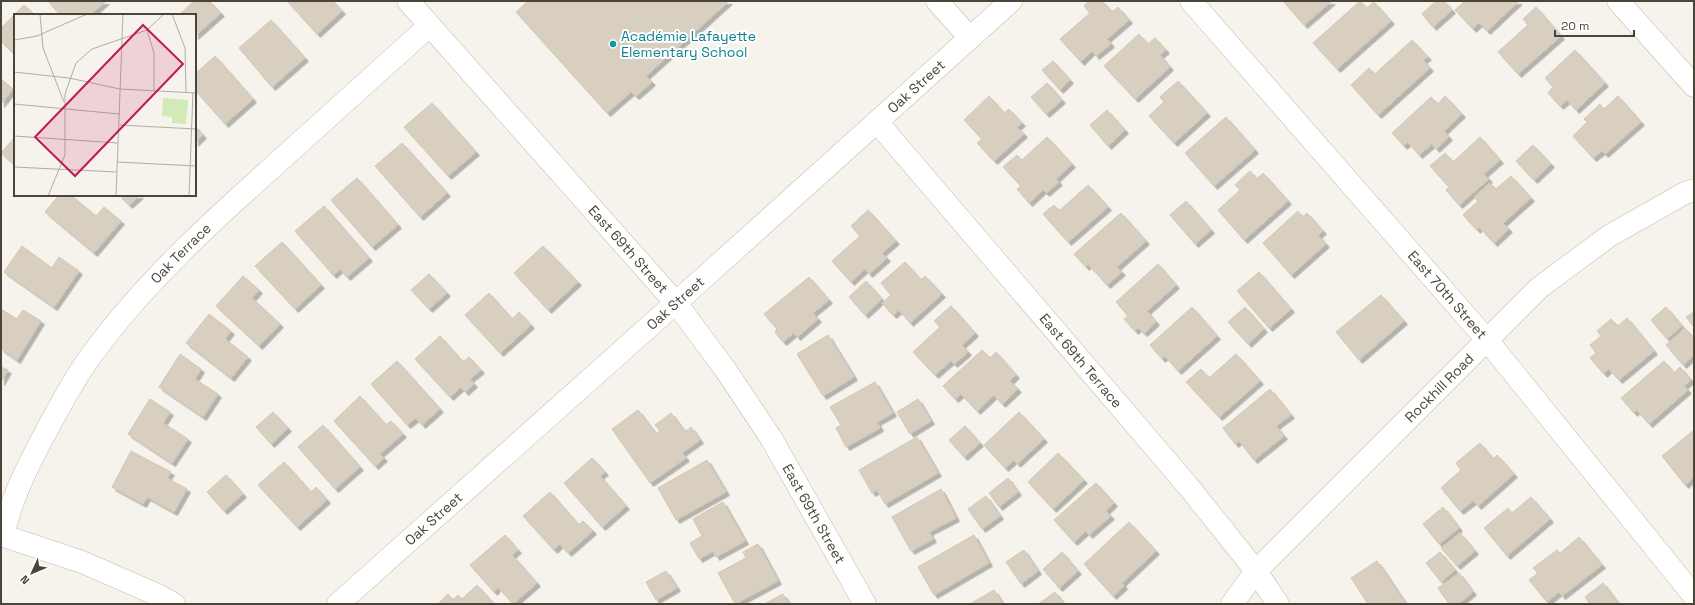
<svg xmlns="http://www.w3.org/2000/svg" width="1695" height="605" font-family="'Space Grotesk',sans-serif">
  <style>
    .building { fill: #d8cfc1; stroke: #d3c7b4; filter: url(#shadow) }
    .lines { fill: none; stroke-linecap: round; stroke-linejoin: round }
    .street-casing { stroke: #c2bbae; stroke-width: 23 }
    .street { stroke: #fff; stroke-width: 22 }
    .culture-dot { fill: #0f9aa8; stroke: #fff; stroke-width: 1.5 }
    .labels { text-anchor: middle; stroke-width: 4; stroke-linejoin: round; paint-order: stroke }
    .culture-label { font-size: 14px; fill: #0d838f; stroke: #fff; text-anchor: start }
    .street-label { font-size: 14px; fill: #4b4439; stroke: #fff }
    .inset-road { fill: none; stroke: #b2ada4; stroke-width: 1 }
    .view { fill: #c2185b; fill-opacity: 0.15; stroke: #c2185b; stroke-width: 2 }
    .inset-edge { fill: none; stroke: #4b4439; stroke-width: 2 }
  </style>
  <defs>
    <filter id="shadow"><feDropShadow dx="3.5" dy="3.5" stdDeviation="0" flood-color="#0004"/></filter>
  </defs>
  <rect width="100%" height="100%" fill="#f6f3ec"/>
  <!-- building -->
  <g class="building">
    <polygon points="48,1 106,1 90,15 60,15"/>
    <polygon points="194,1 209,1 221,13 195,36 195,15 179,15"/>
    <polygon points="287,1 333,1 342,11 317,34"/>
    <polygon points="528,1 729,1 646,76 652,82 636,96 631,92 607,113 516,12"/>
    <polygon points="1089,1 1102,1 1112,12 1118,7 1129,20 1107,39 1111,44 1096,56 1092,51 1081,62 1060,39 1090,13 1084,6"/>
    <polygon points="1283,1 1332,1 1304,25"/>
    <polygon points="1360,1 1367,8 1374,2 1391,21 1337,69 1313,43"/>
    <polygon points="1436,1 1444,1 1452,10 1433,27 1422,14"/>
    <polygon points="1465,1 1519,1 1487,31 1479,23 1473,29 1455,10"/>
    <polygon points="24,5 35,15 15,15 15,55 1,41 1,28"/>
    <polygon points="1536,7 1561,36 1518,74 1498,52 1528,25 1523,19"/>
    <polygon points="271,20 305,58 272,87 239,48"/>
    <polygon points="1139,34 1148,44 1155,38 1166,50 1160,55 1170,67 1135,99 1104,66"/>
    <polygon points="1412,40 1428,57 1423,60 1430,68 1378,115 1351,85 1369,68 1375,74"/>
    <polygon points="1575,50 1605,83 1576,110 1567,100 1560,106 1548,93 1553,87 1545,78"/>
    <polygon points="215,56 253,99 225,124 195,90 195,74"/>
    <polygon points="1053,61 1070,80 1060,90 1042,70"/>
    <polygon points="1,79 13,89 1,104"/>
    <polygon points="1178,81 1207,113 1174,143 1149,116 1164,102 1160,97"/>
    <polygon points="1047,83 1062,100 1046,114 1031,97"/>
    <polygon points="989,96 1004,113 1009,109 1022,123 1017,127 1024,134 994,161 977,143 982,139 964,120"/>
    <polygon points="1445,96 1462,114 1444,131 1449,137 1436,149 1432,144 1419,155 1408,142 1404,146 1392,133 1431,97 1438,104"/>
    <polygon points="1618,96 1641,122 1605,154 1602,151 1593,158 1573,136 1587,122 1584,119 1600,104 1604,109"/>
    <polygon points="432,103 476,152 448,176 404,127"/>
    <polygon points="1107,110 1125,130 1108,146 1090,125"/>
    <polygon points="1226,117 1255,150 1214,186 1185,153"/>
    <polygon points="195,126 203,135 195,143"/>
    <polygon points="15,137 15,165 1,153"/>
    <polygon points="1047,137 1072,164 1056,179 1059,182 1046,193 1043,190 1029,203 1017,189 1021,186 1003,167 1017,155 1022,160"/>
    <polygon points="1480,137 1500,160 1484,174 1489,179 1459,205 1446,190 1449,187 1430,166 1445,153 1453,162"/>
    <polygon points="402,143 447,193 420,217 375,166"/>
    <polygon points="1533,145 1551,164 1534,180 1516,161"/>
    <polygon points="1250,171 1257,179 1263,173 1288,201 1244,240 1218,210 1240,190 1235,185"/>
    <polygon points="1511,176 1531,198 1503,223 1509,229 1494,243 1479,227 1477,230 1463,215 1478,201 1474,197 1490,183 1496,189"/>
    <polygon points="357,178 398,225 372,247 331,200"/>
    <polygon points="1088,185 1108,207 1068,242 1043,214 1054,205 1059,211"/>
    <polygon points="59,195 71,195 96,216 104,207 121,221 94,253 45,212"/>
    <polygon points="119,195 140,195 129,205"/>
    <polygon points="1186,201 1211,230 1195,244 1170,215"/>
    <polygon points="324,206 369,258 347,277 340,269 333,275 295,231"/>
    <polygon points="868,210 896,241 882,253 887,258 869,274 865,269 851,282 832,261 860,236 851,226"/>
    <polygon points="1298,211 1303,217 1307,213 1323,231 1318,235 1326,244 1291,275 1263,243"/>
    <polygon points="1121,213 1146,241 1117,267 1122,272 1107,285 1088,264 1086,267 1074,254"/>
    <polygon points="282,242 321,285 295,309 255,266"/>
    <polygon points="22,246 52,268 59,257 79,271 54,307 4,272"/>
    <polygon points="543,246 578,282 548,310 514,273"/>
    <polygon points="905,262 921,280 925,276 942,294 910,323 899,310 893,315 882,303 891,295 881,283"/>
    <polygon points="1158,264 1176,285 1147,311 1156,322 1144,333 1138,328 1135,331 1124,319 1128,316 1116,302"/>
    <polygon points="1259,272 1291,309 1269,328 1237,291"/>
    <polygon points="429,274 447,293 429,309 411,290"/>
    <polygon points="243,276 259,290 252,298 280,324 259,346 216,306"/>
    <polygon points="809,277 829,300 813,313 818,319 797,337 794,333 783,342 775,332 777,329 764,314"/>
    <polygon points="866,281 882,299 865,315 849,297"/>
    <polygon points="489,293 512,319 519,312 531,325 500,353 465,315"/>
    <polygon points="1381,295 1404,321 1359,360 1336,332"/>
    <polygon points="951,306 975,333 962,345 968,352 954,364 951,361 935,375 913,352 940,327 934,321"/>
    <polygon points="1192,307 1217,336 1178,371 1165,356 1162,359 1150,345"/>
    <polygon points="1245,307 1264,329 1248,344 1228,322"/>
    <polygon points="1666,307 1682,326 1667,339 1651,320"/>
    <polygon points="1,309 17,319 23,310 41,321 17,360 1,349"/>
    <polygon points="1694,312 1694,327 1686,317"/>
    <polygon points="209,314 231,331 225,339 248,357 231,378 186,343"/>
    <polygon points="1627,318 1654,351 1619,380 1609,369 1604,374 1590,358 1596,353 1590,345 1601,336 1597,331 1611,319 1618,326"/>
    <polygon points="1685,328 1694,339 1694,355 1683,365 1666,345"/>
    <polygon points="828,335 854,377 823,396 797,354"/>
    <polygon points="440,336 463,362 469,357 481,370 470,379 474,384 465,392 461,387 450,397 415,359"/>
    <polygon points="982,350 990,358 996,352 1016,375 1010,381 1018,389 1002,404 994,395 977,411 961,394 955,399 943,386"/>
    <polygon points="180,354 201,369 195,379 218,394 203,417 159,387"/>
    <polygon points="1236,354 1260,381 1219,417 1186,382 1201,369 1209,378"/>
    <polygon points="397,361 440,409 422,425 416,418 407,425 371,384"/>
    <polygon points="1664,361 1674,373 1680,367 1691,380 1684,386 1688,390 1649,424 1637,410 1634,413 1621,398"/>
    <polygon points="1,367 8,370 1,382"/>
    <polygon points="875,382 893,413 877,422 880,428 846,447 836,428 841,425 830,407"/>
    <polygon points="1270,389 1291,415 1276,426 1284,436 1254,460 1239,441 1235,444 1223,428"/>
    <polygon points="360,396 386,425 391,421 403,434 380,454 384,458 375,466 334,421"/>
    <polygon points="150,399 170,412 163,423 188,439 172,463 128,434"/>
    <polygon points="918,399 931,421 910,434 897,412"/>
    <polygon points="638,410 656,434 660,431 655,425 671,413 685,432 691,427 700,440 682,453 686,458 650,483 612,429"/>
    <polygon points="273,412 288,428 271,444 256,427"/>
    <polygon points="1019,412 1044,439 1017,464 1014,460 1005,468 984,445"/>
    <polygon points="323,425 360,467 335,489 298,447"/>
    <polygon points="965,426 980,443 964,457 949,440"/>
    <polygon points="1694,430 1694,477 1685,485 1662,456"/>
    <polygon points="917,437 938,473 885,504 877,490 872,493 859,470"/>
    <polygon points="1480,443 1493,459 1497,455 1514,474 1478,506 1473,501 1460,511 1441,488 1461,470 1456,463"/>
    <polygon points="131,451 171,472 167,478 187,489 174,512 147,497 143,504 112,487"/>
    <polygon points="1058,453 1084,480 1053,509 1028,482"/>
    <polygon points="592,458 605,472 600,476 626,506 602,527 564,483"/>
    <polygon points="707,460 726,492 676,520 658,488"/>
    <polygon points="284,462 311,492 316,487 327,500 297,527 258,485"/>
    <polygon points="226,475 243,494 224,511 207,492"/>
    <polygon points="1008,478 1018,492 999,507 989,493"/>
    <polygon points="1096,483 1114,503 1106,511 1111,516 1089,535 1086,531 1074,542 1054,520"/>
    <polygon points="941,489 956,518 929,532 933,539 911,551 892,517"/>
    <polygon points="550,492 579,525 583,521 593,531 568,553 560,544 554,550 523,516"/>
    <polygon points="986,496 1000,516 982,529 968,509"/>
    <polygon points="1531,497 1550,519 1507,556 1484,528 1508,508 1512,513"/>
    <polygon points="723,502 745,541 716,557 713,551 699,559 690,543 702,536 693,519"/>
    <polygon points="1443,507 1459,528 1439,544 1423,524"/>
    <polygon points="1129,522 1156,551 1122,583 1124,586 1113,596 1084,564"/>
    <polygon points="1460,533 1475,551 1457,566 1441,548"/>
    <polygon points="505,535 518,550 512,555 537,583 513,604 498,587 494,592 470,565"/>
    <polygon points="974,535 989,563 934,595 918,567"/>
    <polygon points="1579,537 1602,565 1562,596 1559,592 1547,602 1529,580 1538,573 1533,568 1557,550 1560,553"/>
    <polygon points="758,544 778,581 735,604 718,573 746,558 743,552"/>
    <polygon points="1024,550 1038,571 1021,584 1006,562"/>
    <polygon points="1062,552 1078,571 1059,588 1043,569"/>
    <polygon points="1440,552 1455,570 1441,582 1426,563"/>
    <polygon points="1377,561 1406,604 1368,604 1351,578"/>
    <polygon points="666,571 677,588 656,600 646,582"/>
    <polygon points="1459,573 1473,592 1458,604 1449,604 1438,588"/>
    <polygon points="1603,583 1619,604 1590,604 1585,597"/>
    <polygon points="477,585 494,604 438,604 448,594 453,600 458,595 462,599"/>
    <polygon points="994,590 1003,604 970,604"/>
    <polygon points="1055,592 1064,604 1038,604"/>
    <polygon points="783,594 789,604 764,604"/>
  </g>
  <g class="lines">
    <!-- street casing -->
    <g class="street-casing">
      <g id="street">
        <path id="s1" d="M 408,1 L 676,303 L 725,369 L 771,438 L 865,604"/>
        <polyline points="937,1 970,38"/>
        <path id="s2" d="M 1191,1 L 1487,340 L 1694,596"/>
        <polyline points="1618,1 1694,86"/>
        <path id="s3" d="M 877,122 L 1188,486 L 1256,571 L 1278,604"/>
        <polyline points="1,535 82,562 158,595 174,604"/>
        <path id="s4" d="M 3,536 C 11,499 25,472 42,439 C 57,411 72,382 90,357 C 143,284 209,224 276,164 C 327,118 378,72 429,26"/>
        <path id="s5" d="M 338,604 L 689,291 L 1011,1"/>
        <path id="s6" d="M 1232,604 L 1256,571 L 1539,288 L 1609,236 L 1685,193 L 1694,190"/>
      </g>
    </g>
    <!-- street -->
    <use href="#street" class="street"/>
  </g>
  <!-- markers -->
  <circle class="culture-dot" cx="613" cy="44" r="4"/>
  <g class="labels">
    <!-- culture labels -->
    <g class="culture-label">
      <text x="621" y="41">Académie Lafayette<tspan x="621" dy="16">Elementary School</tspan></text>
    </g>
    <!-- street labels -->
    <g class="street-label">
      <text dy="5" stroke="none"><textPath href="#s5" startOffset="776">Oak Street</textPath></text>
      <text dy="5" stroke="none"><textPath href="#s1" startOffset="332">East 69th Street</textPath></text>
      <text dy="5" stroke="none"><textPath href="#s4" startOffset="338">Oak Terrace</textPath></text>
      <text dy="5" stroke="none"><textPath href="#s2" startOffset="390">East 70th Street</textPath></text>
      <text dy="5" stroke="none"><textPath href="#s5" startOffset="452">Oak Street</textPath></text>
      <text dy="5" stroke="none"><textPath href="#s3" startOffset="314">East 69th Terrace</textPath></text>
      <text dy="5" stroke="none"><textPath href="#s6" startOffset="300">Rockhill Road</textPath></text>
      <text dy="5" stroke="none"><textPath href="#s1" startOffset="656">East 69th Street</textPath></text>
      <text dy="5" stroke="none"><textPath href="#s5" startOffset="128">Oak Street</textPath></text>
    </g>
  </g>
  <!-- overview -->
  <g transform="translate(14 14)">
    <rect width="182" height="182" fill="#f6f3ec"/>
    <path d="M 149,84 L 174,86 L 172,110 L 158,109 L 158,103 L 148,102 Z" fill="#d2eab5"/>
    <path class="inset-road" d="M 26,0 L 29,34 L 50,88M 158,0 L 171,34 L 172,78M 133,16 L 140,39 L 140,77M 0,26 L 23,22 L 73,0M 0,58 L 55,64 L 106,75 L 182,79M 0,90 L 105,100M 105,111 L 182,115M 0,122 L 104,129M 103,148 L 182,152M 0,153 L 103,158M 34,182 L 51,141 L 51,80 L 62,49 L 78,35 L 133,16 L 150,0M 102,182 L 109,0M 175,182 L 179,78"/>
    <path class="view" d="M 129,11 L 169,50 L 61,162 L 21,123 Z"/>
    <rect width="182" height="182" class="inset-edge"/>
  </g>
  <!-- border -->
  <rect width="1695" height="605" fill="none" stroke="#4b4439" stroke-width="4"/>
  <!-- north arrow -->
  <g transform="translate(32 573) rotate(226)" stroke="#ffffff" stroke-width="3" paint-order="stroke">
  <path d="M0-3L7 15L0 10L-7 15Z" fill="#4b4439"/>
  <text y="-6" font-size="11" font-weight="bold" text-anchor="middle" fill="#4b4439">N</text>
  </g>
  <!-- scale -->
  <path d="M1555 30v6h79v-6" fill="none" stroke="#4b4439" stroke-width="2"/>
  <text x="1561" y="30" font-size="12" fill="#4b4439" stroke="#ffffff" stroke-width="3" paint-order="stroke">20 m</text>
</svg>
